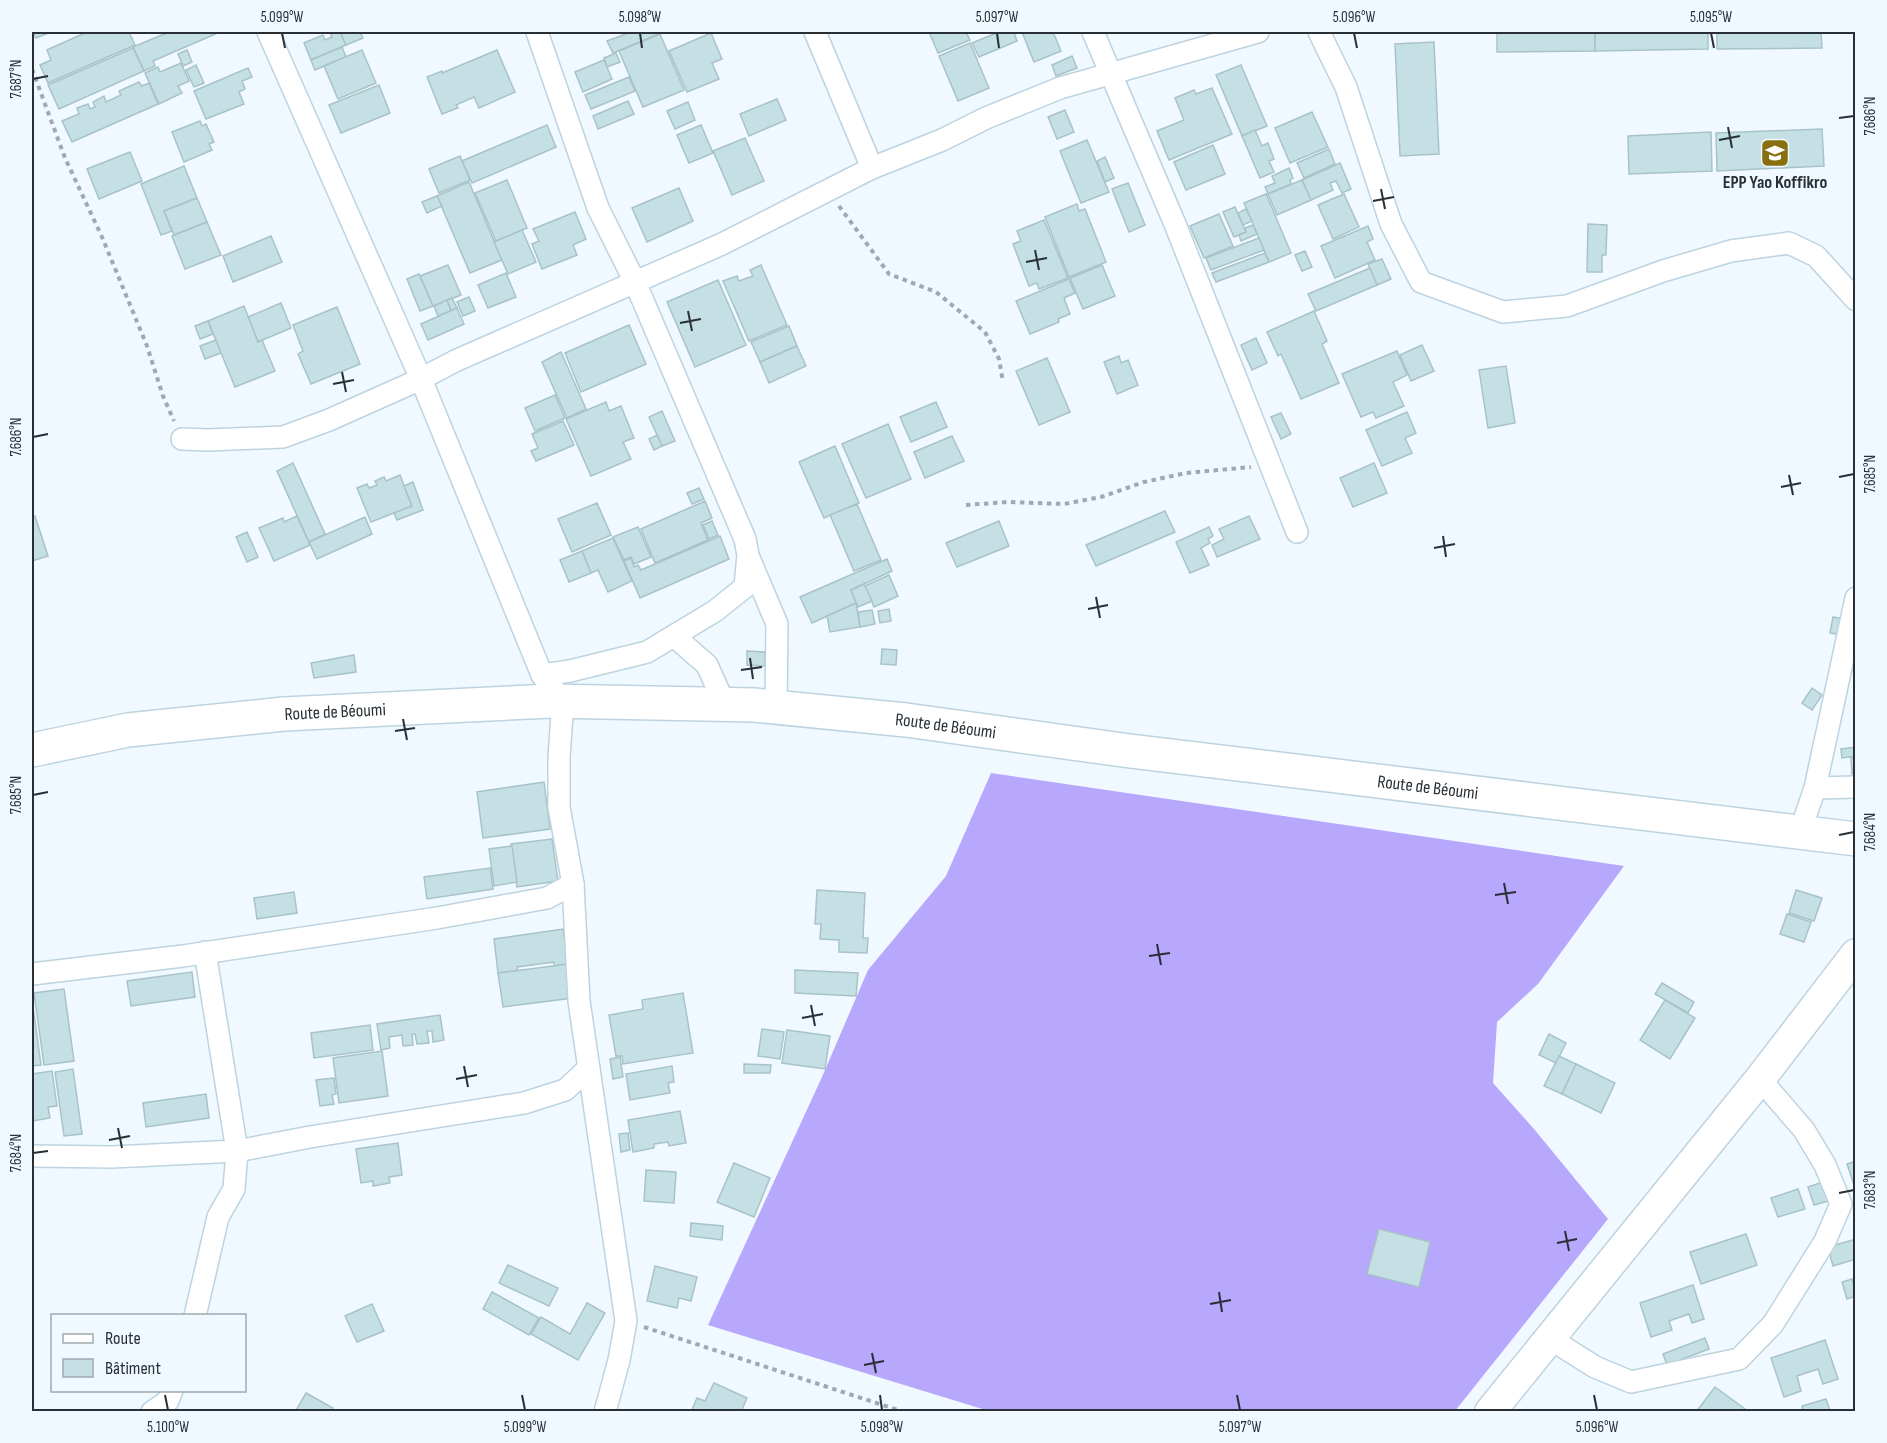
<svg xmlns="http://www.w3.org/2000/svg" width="1887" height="1443" font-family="'Sofia Sans Condensed',sans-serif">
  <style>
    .forest { fill: #b7a7fd }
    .building { fill: #c5e0e4; stroke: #a8c3c7; stroke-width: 1.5 }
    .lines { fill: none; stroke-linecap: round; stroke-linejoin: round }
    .minor-casing { stroke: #bdd3e0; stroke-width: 24 }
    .secondary-casing { stroke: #bdd3e0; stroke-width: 33 }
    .primary-casing { stroke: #bdd3e0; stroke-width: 36 }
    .path { stroke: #a1a9af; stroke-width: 4; stroke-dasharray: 4.5 4.5; stroke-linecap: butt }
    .minor { stroke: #fff; stroke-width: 21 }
    .secondary { stroke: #fff; stroke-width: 30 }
    .primary { stroke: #fff; stroke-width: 33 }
    .ticks { fill: none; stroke: #283036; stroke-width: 2 }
    .labels { text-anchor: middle; stroke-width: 6; stroke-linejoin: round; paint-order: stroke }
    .poi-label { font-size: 18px; font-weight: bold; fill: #283036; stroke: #f0f9ff }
    .street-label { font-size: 18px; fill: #283036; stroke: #f0f9ff }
    .neatline { fill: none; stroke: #283036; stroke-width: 2 }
    .ticks-label { font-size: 15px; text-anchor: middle; fill: #283036 }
  </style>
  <rect width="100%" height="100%" fill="#f0f9ff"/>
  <!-- forest -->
  <polygon class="forest" points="991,773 1624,866 1538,984 1497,1022 1493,1083 1534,1129 1608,1219 1455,1411 989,1411 708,1325 822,1077 868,970 946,876"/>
  <!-- building -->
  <g class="building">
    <polygon points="33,32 51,32 36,38"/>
    <polygon points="87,32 129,32 135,45 48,83 40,65 51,60 47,50"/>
    <polygon points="169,32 220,32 153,61 155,66 144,71 133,47"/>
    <polygon points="330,32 340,32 346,45 311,60 304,43 323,35 325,40 332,37"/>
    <polygon points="340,32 360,32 363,38 346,45"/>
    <polygon points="631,32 658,32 659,34 613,53 607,41"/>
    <polygon points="929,32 966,32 970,40 938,53"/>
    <polygon points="999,32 1014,32 1017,41 979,57 972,43"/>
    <polygon points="1022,32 1053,32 1061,51 1034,62"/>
    <polygon points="1497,32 1595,32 1595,51 1497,52"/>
    <polygon points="1595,32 1708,32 1708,49 1595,51"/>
    <polygon points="1717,32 1821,32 1822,48 1717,49"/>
    <polygon points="711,33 722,59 712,63 719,79 687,92 669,51"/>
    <polygon points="660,34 684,90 643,107 619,51"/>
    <polygon points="1434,42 1439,154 1400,156 1395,44"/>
    <polygon points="970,43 989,88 958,101 939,56"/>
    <polygon points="342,47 346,57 315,70 311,60"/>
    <polygon points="133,48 144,71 59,109 48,85"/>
    <polygon points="187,50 192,62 183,66 178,54"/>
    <polygon points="362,50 376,83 338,99 324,66"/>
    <polygon points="497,50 515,92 479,108 474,97 456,105 458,108 442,114 427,77 442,71 442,73"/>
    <polygon points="616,53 620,62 607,67 604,58"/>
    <polygon points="1072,56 1077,68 1056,76 1052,65"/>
    <polygon points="604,60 612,79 583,92 575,72"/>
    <polygon points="181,63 189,81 178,86 182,93 159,104 145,73 158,67 160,72"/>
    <polygon points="196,65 204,83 194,87 186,70"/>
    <polygon points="1241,65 1267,126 1242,136 1216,75"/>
    <polygon points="248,68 252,77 242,81 245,89 239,92 244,104 206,119 194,91"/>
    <polygon points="629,77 635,91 591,109 585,95"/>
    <polygon points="139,82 142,86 149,83 158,104 72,142 62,121 79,114 77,108 88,104 90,109 95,107 93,102 104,96 106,102 121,95 119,91"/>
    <polygon points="379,85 390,113 341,133 329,105"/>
    <polygon points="1212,88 1232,134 1169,160 1157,131 1184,120 1175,98 1194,90 1196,94"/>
    <polygon points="777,99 786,120 749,136 740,114"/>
    <polygon points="628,101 634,114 598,129 593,116"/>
    <polygon points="688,102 695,120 675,129 667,111"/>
    <polygon points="1065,110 1074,132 1057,139 1048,117"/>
    <polygon points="1312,112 1328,147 1290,163 1275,128"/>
    <polygon points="200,121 202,126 206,124 214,142 209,144 212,150 184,162 172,132"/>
    <polygon points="547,125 556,147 472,183 462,161"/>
    <polygon points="701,125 713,153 689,163 677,135"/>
    <polygon points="1822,129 1824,166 1717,171 1716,133"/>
    <polygon points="1255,130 1262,146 1268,143 1274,159 1269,161 1274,172 1260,178 1242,136"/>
    <polygon points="1711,132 1712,171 1629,174 1628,136"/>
    <polygon points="745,138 764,181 732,195 713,151"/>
    <polygon points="1087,140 1109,192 1081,203 1060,151"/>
    <polygon points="1213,145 1225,174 1186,190 1174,162"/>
    <polygon points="1329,149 1335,164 1304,178 1297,163"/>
    <polygon points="130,152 142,181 99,199 87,169"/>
    <polygon points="460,156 470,180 439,193 429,169"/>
    <polygon points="1105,157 1114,178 1105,182 1097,161"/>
    <polygon points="1340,163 1351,189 1342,193 1336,181 1330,183 1333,190 1311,200 1302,180"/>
    <polygon points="184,166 197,198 164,211 172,231 161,235 141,184"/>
    <polygon points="1289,168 1293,178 1290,180 1291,184 1268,194 1265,187 1275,183 1272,176"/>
    <polygon points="507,180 527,228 496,241 475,193"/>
    <polygon points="1302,180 1311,200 1277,215 1268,194"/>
    <polygon points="469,182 502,260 470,273 437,196"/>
    <polygon points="1128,183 1145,225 1129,232 1112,189"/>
    <polygon points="679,188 693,221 647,242 632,208"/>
    <polygon points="1266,194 1291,253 1269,262 1244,203"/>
    <polygon points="1344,194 1359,227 1333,239 1318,205"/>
    <polygon points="437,196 442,206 427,213 422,202"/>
    <polygon points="197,198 207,222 174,235 164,211"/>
    <polygon points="1077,204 1079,211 1085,209 1106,262 1069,277 1045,217"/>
    <polygon points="1235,207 1246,232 1234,237 1223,212"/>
    <polygon points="1246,209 1252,221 1243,225 1238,213"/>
    <polygon points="575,212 586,239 573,245 577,255 542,269 532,244 539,241 533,229"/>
    <polygon points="1219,214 1233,246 1204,258 1190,226"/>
    <polygon points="1044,220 1068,278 1039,289 1037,283 1029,286 1013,244 1021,241 1017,231"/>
    <polygon points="207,222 221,255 185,269 172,236"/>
    <polygon points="1588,224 1607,225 1606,255 1602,255 1602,272 1587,272"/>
    <polygon points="1253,225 1257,234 1241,241 1239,235 1246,232 1245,228"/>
    <polygon points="1368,226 1373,239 1367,242 1375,260 1335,278 1321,246"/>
    <polygon points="522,230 536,262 508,274 494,242"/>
    <polygon points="271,236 282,262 233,282 223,256"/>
    <polygon points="1259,238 1264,250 1211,270 1206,258"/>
    <polygon points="1305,251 1312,267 1302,271 1295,255"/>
    <polygon points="1265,253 1269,262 1216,282 1212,273"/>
    <polygon points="1382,259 1391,279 1377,285 1368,264"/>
    <polygon points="448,265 461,295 433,306 420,276"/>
    <polygon points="761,265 787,325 749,341 723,281 737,276 739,281 753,276 750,270"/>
    <polygon points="1102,265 1115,296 1083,309 1070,278"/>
    <polygon points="1370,268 1377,285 1316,311 1308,294"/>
    <polygon points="506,273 516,297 488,308 478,285"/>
    <polygon points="419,274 433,306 420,311 407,279"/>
    <polygon points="1069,279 1075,293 1064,298 1070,314 1058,319 1059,322 1030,334 1016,301"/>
    <polygon points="718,280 746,345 695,367 667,302"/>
    <polygon points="469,297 475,311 463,316 457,302"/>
    <polygon points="452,298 457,308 451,311 447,300"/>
    <polygon points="447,300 451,311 438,316 434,306"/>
    <polygon points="281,303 291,328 258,342 248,317"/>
    <polygon points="244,306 258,342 262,340 275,371 235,387 208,321"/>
    <polygon points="337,307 360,364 311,384 298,354 303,351 293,325"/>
    <polygon points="457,308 464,324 428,340 421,324"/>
    <polygon points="1314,311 1327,341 1322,344 1339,383 1301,399 1281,354 1278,356 1267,332"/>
    <polygon points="208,321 213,334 200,339 195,326"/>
    <polygon points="629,325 646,364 581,392 565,353"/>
    <polygon points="789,326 797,346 760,362 751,342"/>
    <polygon points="1256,338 1267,363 1252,370 1241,345"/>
    <polygon points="216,340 221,353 205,359 200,346"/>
    <polygon points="1422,345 1434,371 1411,381 1400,355"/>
    <polygon points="797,346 806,366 769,383 760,362"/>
    <polygon points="1397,351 1407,375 1393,382 1404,406 1376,418 1373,412 1361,417 1342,374"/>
    <polygon points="561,352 586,409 567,418 542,362"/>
    <polygon points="1119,356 1121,363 1128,360 1138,385 1117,394 1104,362"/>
    <polygon points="1047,358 1070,412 1039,425 1016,371"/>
    <polygon points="1506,366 1515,423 1488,428 1479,370"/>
    <polygon points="555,395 565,418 535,431 525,408"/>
    <polygon points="606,402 609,411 621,406 634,438 623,442 631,459 591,476 566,419"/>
    <polygon points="936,402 947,427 911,442 900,417"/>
    <polygon points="662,411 675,441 662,446 649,417"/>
    <polygon points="1407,412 1416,433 1405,438 1412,453 1382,466 1366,430"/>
    <polygon points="1281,413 1291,434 1281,439 1271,417"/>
    <polygon points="563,421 574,445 536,461 531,451 538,448 532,434"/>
    <polygon points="888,424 911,479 866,498 842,444"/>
    <polygon points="657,435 662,446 654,450 649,439"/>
    <polygon points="952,436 964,461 925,478 914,452"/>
    <polygon points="835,446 859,503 824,518 799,462"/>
    <polygon points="293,463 325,534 309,542 277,471"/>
    <polygon points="1374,463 1387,493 1353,507 1340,478"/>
    <polygon points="400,475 412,506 371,522 357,488 367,484 369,488 377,485 375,481 384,477 386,481"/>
    <polygon points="413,482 423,510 397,520 394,513 412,506 404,486"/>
    <polygon points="699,488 704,499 692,504 687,493"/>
    <polygon points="705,501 712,518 701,523 708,540 655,563 641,529"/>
    <polygon points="597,503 611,535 572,552 558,519"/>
    <polygon points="857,504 881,560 854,571 830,515"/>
    <polygon points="1165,511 1175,532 1096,566 1086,545"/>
    <polygon points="35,516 48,556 32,561 32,517"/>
    <polygon points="297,516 310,545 274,561 259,528 283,518 284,522"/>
    <polygon points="1249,516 1260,539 1217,557 1212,545 1224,539 1219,529"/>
    <polygon points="365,517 372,534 317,559 309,542"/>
    <polygon points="712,521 718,535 709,539 703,525"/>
    <polygon points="999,521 1009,546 957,567 946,543"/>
    <polygon points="638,527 651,557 634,564 631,557 624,560 613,537"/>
    <polygon points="1209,527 1213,536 1208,539 1210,543 1201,548 1209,565 1190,573 1176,542"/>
    <polygon points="247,532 258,557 247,562 236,537"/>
    <polygon points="720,536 729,559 640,598 624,561 631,558 634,567 638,565 641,570"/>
    <polygon points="613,538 632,581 608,592 598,570 591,573 582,551"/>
    <polygon points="582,551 591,573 569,582 560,560"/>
    <polygon points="887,559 892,571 851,590 856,603 812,623 800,597"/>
    <polygon points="889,575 898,596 874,607 865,586"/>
    <polygon points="864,584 872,601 858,607 851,590"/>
    <polygon points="856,603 860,627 830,632 827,616"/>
    <polygon points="889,609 891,621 880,623 878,611"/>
    <polygon points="872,610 875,624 860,627 858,612"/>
    <polygon points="1833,617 1845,619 1842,635 1830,633"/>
    <polygon points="882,649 897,650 896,665 881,664"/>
    <polygon points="747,651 765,652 765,666 747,665"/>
    <polygon points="354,655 356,672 314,678 311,663"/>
    <polygon points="1812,688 1822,695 1812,710 1802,703"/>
    <polygon points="1856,747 1856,756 1842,758 1841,749"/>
    <polygon points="1851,758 1856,758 1856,774 1852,774"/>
    <polygon points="544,782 550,829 483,838 477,792"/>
    <polygon points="552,839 558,881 517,887 511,844"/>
    <polygon points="512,846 517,882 494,886 489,849"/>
    <polygon points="490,868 493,889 427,899 424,877"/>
    <polygon points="817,890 865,893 863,938 868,938 867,953 839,952 839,940 820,939 821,924 815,924"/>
    <polygon points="1796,890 1822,898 1814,921 1789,913"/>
    <polygon points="294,892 297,913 257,919 254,898"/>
    <polygon points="1787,914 1811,922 1804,942 1780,934"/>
    <polygon points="563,929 568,964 554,966 554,962 517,967 518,971 498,973 494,939"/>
    <polygon points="568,964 573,998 503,1007 498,973"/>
    <polygon points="795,970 858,973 856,996 795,993"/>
    <polygon points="192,972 195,997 131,1006 127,981"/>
    <polygon points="1662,983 1694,1002 1688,1013 1655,994"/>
    <polygon points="64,989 74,1061 44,1065 34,993"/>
    <polygon points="683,993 693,1053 623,1064 622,1056 616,1056 609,1015 643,1009 642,1000"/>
    <polygon points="32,999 41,1065 32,1066"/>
    <polygon points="1665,1000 1695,1018 1670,1059 1640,1040"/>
    <polygon points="440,1015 444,1040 433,1042 432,1031 427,1031 429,1043 417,1044 415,1034 412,1034 413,1045 403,1046 402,1035 389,1037 390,1048 381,1050 377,1024"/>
    <polygon points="370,1025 373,1050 314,1058 311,1033"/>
    <polygon points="762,1029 784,1032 780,1059 758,1056"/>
    <polygon points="787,1030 830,1036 825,1069 782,1063"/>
    <polygon points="1549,1034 1566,1043 1556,1063 1539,1055"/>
    <polygon points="382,1051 388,1096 339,1103 333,1058"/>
    <polygon points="1559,1056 1576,1064 1562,1094 1544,1086"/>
    <polygon points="620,1057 623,1077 613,1079 610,1059"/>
    <polygon points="744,1064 771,1065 770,1073 744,1073"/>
    <polygon points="1576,1064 1615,1083 1601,1113 1562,1094"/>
    <polygon points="672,1066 674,1082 668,1083 670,1093 630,1100 626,1074"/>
    <polygon points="73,1069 82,1134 64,1136 55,1072"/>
    <polygon points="52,1071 57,1106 48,1107 50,1118 32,1121 32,1074"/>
    <polygon points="334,1078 336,1094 332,1095 334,1104 320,1106 316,1080"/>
    <polygon points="206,1094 209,1118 146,1127 143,1103"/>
    <polygon points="680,1111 686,1143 669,1146 668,1142 654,1144 654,1148 633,1152 628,1120"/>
    <polygon points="628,1133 630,1150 621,1152 619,1134"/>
    <polygon points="398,1143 402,1175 389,1177 390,1183 373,1186 373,1181 361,1183 356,1149"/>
    <polygon points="1856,1161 1856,1184 1854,1185 1847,1164"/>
    <polygon points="734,1163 770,1178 754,1217 717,1202"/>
    <polygon points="646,1170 676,1172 674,1203 644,1201"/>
    <polygon points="1826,1181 1832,1200 1814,1205 1808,1187"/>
    <polygon points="1798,1189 1805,1209 1778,1217 1771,1198"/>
    <polygon points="691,1223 723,1226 722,1240 690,1236"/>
    <polygon points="1379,1229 1430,1242 1419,1287 1367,1274"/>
    <polygon points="1746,1234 1757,1265 1701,1284 1690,1252"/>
    <polygon points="1856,1239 1856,1259 1833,1266 1828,1247"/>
    <polygon points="508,1265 558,1288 549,1306 499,1283"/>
    <polygon points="655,1266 697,1277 691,1301 679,1298 677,1308 647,1301"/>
    <polygon points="1852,1279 1856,1296 1847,1299 1842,1282"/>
    <polygon points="1693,1285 1704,1319 1692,1323 1689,1314 1669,1321 1672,1330 1651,1337 1640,1303"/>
    <polygon points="492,1292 539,1318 529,1335 483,1309"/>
    <polygon points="587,1303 605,1313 578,1360 531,1334 541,1317 570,1334"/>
    <polygon points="372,1304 384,1331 357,1342 345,1316"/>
    <polygon points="1705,1338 1709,1349 1667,1365 1663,1354"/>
    <polygon points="1825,1340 1838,1379 1823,1384 1818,1369 1797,1376 1801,1391 1784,1397 1771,1358"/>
    <polygon points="714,1383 747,1398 741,1412 691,1412 697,1398 705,1401"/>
    <polygon points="1715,1387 1745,1409 1743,1412 1696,1412"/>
    <polygon points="306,1393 333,1408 331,1412 295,1412"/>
    <polygon points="1826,1399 1830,1410 1803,1412 1802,1406"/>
  </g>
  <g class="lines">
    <!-- minor casing -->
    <g class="minor-casing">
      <g id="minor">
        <polyline points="268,32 421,379 542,675 563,701 559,757 559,807 573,884 579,1001 626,1321 619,1360 605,1412"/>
        <polyline points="537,32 598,208 635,282 745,539 748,555 745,587 715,611 647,652 570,671 542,675"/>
        <polyline points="815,32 872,168"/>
        <polyline points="1093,32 1175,224 1297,532"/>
        <polyline points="1319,32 1346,87 1391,224 1421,282 1503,312 1567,306 1663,271 1731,251 1789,243 1816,256 1856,300"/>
        <polyline points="182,439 208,440 283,437 329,420 421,379 455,361 722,244 872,168 942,140 986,118 1060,88 1258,32"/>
        <polyline points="749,558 777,624 776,707"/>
        <polyline points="674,636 707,665 725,705"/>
        <polyline points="1815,788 1856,787"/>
        <polyline points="1800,832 1815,788 1856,598"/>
        <polyline points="32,974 183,956 437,918 547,898 573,884"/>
        <polyline points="32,1156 112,1157 237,1151 310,1137 524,1103 565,1090 589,1068"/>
        <polyline points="195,1316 218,1217 234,1189 237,1151 205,952"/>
        <polyline points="1549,1338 1595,1367 1631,1382 1739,1359 1773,1324 1825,1241 1841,1204 1825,1165 1804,1130 1760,1079"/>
        <polyline points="152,1412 168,1401 172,1390"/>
      </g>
    </g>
    <!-- secondary casing -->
    <g class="secondary-casing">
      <polyline id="secondary" points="1490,1412 1760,1079 1856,954"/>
    </g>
    <!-- primary casing -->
    <g class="primary-casing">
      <g id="primary">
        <path id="s1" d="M 32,750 L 128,730 L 284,714 L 551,701 L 754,705 L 906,720 L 1130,751 L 1856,839"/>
      </g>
    </g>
    <!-- path -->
    <g class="path">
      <polyline points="32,69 65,158 102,237 147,346 163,396 174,421"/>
      <polyline points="839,206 889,274 936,292 985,332 999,359 1003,382"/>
      <polyline points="966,505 1008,502 1064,504 1101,497 1144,482 1186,473 1251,467"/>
      <polyline points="644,1327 904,1412"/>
    </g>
    <!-- minor -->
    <use href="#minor" class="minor"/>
    <!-- secondary -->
    <use href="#secondary" class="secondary"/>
    <!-- primary -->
    <use href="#primary" class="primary"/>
  </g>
  <!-- ticks -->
  <path class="ticks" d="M 282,33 L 285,48M 640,33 L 642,48M 997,33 L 999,48M 1354,33 L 1357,48M 1711,33 L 1714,48M 33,79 L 48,76M 1839,118 L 1854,116M 1728,127 L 1732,148M 1719,140 L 1740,136M 1381,189 L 1385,209M 1373,201 L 1394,197M 1035,250 L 1039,270M 1026,262 L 1047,258M 688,311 L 692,331M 680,323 L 701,319M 342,372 L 346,392M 333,384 L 354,380M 33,437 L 48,434M 1789,475 L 1793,495M 1839,477 L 1854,474M 1781,487 L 1801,483M 1443,536 L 1446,557M 1434,548 L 1455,544M 1096,597 L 1100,618M 1088,609 L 1108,605M 750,658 L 753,679M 741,670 L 762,667M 403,719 L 407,740M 395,731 L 415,728M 33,795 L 48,792M 1839,835 L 1854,832M 1504,883 L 1508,904M 1495,895 L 1516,892M 1157,944 L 1161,965M 1149,956 L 1170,953M 811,1005 L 815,1026M 802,1018 L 823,1014M 464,1066 L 468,1087M 456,1079 L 477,1075M 118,1128 L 122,1148M 109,1140 L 130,1136M 33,1153 L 48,1151M 1839,1193 L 1854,1190M 1565,1231 L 1569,1251M 1557,1243 L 1577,1239M 1219,1292 L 1222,1312M 1210,1304 L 1231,1300M 872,1353 L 876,1373M 864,1365 L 884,1361M 165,1395 L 168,1410M 522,1395 L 525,1410M 880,1395 L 882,1410M 1237,1395 L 1240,1410M 1594,1395 L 1597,1410"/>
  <!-- icons -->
  <defs>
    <g id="school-square" transform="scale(1.5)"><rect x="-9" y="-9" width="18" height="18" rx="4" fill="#887011" stroke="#f0f9ff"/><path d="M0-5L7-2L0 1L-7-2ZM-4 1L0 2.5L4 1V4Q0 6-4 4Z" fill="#fff"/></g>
  </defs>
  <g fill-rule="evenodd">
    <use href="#school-square" x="1775" y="153"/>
  </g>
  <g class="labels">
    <!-- poi labels -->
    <g class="poi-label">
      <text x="1775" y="188">EPP Yao Koffikro</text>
    </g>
    <!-- street labels -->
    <g class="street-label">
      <text dy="6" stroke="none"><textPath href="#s1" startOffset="306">Route de Béoumi</textPath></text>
      <text dy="6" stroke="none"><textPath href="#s1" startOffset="918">Route de Béoumi</textPath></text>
      <text dy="6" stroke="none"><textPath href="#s1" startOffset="1404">Route de Béoumi</textPath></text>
    </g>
  </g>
  <!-- border -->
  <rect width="1887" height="1443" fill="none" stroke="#f0f9ff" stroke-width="66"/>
  <!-- legend -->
  <rect x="51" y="1314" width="195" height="78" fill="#f0f9ff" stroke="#a0a9af" stroke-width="1.5"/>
  <rect x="63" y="1334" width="30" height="9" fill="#ffffff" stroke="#a0a9af" stroke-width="1.5"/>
  <text x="105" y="1344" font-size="18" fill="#283036">Route</text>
  <rect x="63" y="1359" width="30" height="18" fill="#c5e0e4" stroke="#a0a9af" stroke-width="1.5"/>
  <text x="105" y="1374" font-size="18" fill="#283036">Bâtiment</text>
  <rect x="33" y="33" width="1821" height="1377" class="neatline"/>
  <g class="ticks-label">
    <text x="282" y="22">5.099°W</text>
    <text x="640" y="22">5.098°W</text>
    <text x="997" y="22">5.097°W</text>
    <text x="1354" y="22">5.096°W</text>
    <text x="1711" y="22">5.095°W</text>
    <text transform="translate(16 79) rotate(-90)" y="5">7.687°N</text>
    <text transform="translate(1870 116) rotate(-90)" y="5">7.686°N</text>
    <text transform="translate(16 437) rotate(-90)" y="5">7.686°N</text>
    <text transform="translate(1870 474) rotate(-90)" y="5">7.685°N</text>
    <text transform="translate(16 795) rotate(-90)" y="5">7.685°N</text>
    <text transform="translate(1870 832) rotate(-90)" y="5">7.684°N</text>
    <text transform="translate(16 1153) rotate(-90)" y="5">7.684°N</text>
    <text transform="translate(1870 1190) rotate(-90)" y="5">7.683°N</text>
    <text x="168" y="1432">5.100°W</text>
    <text x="525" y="1432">5.099°W</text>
    <text x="882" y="1432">5.098°W</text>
    <text x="1240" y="1432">5.097°W</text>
    <text x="1597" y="1432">5.096°W</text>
  </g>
</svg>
